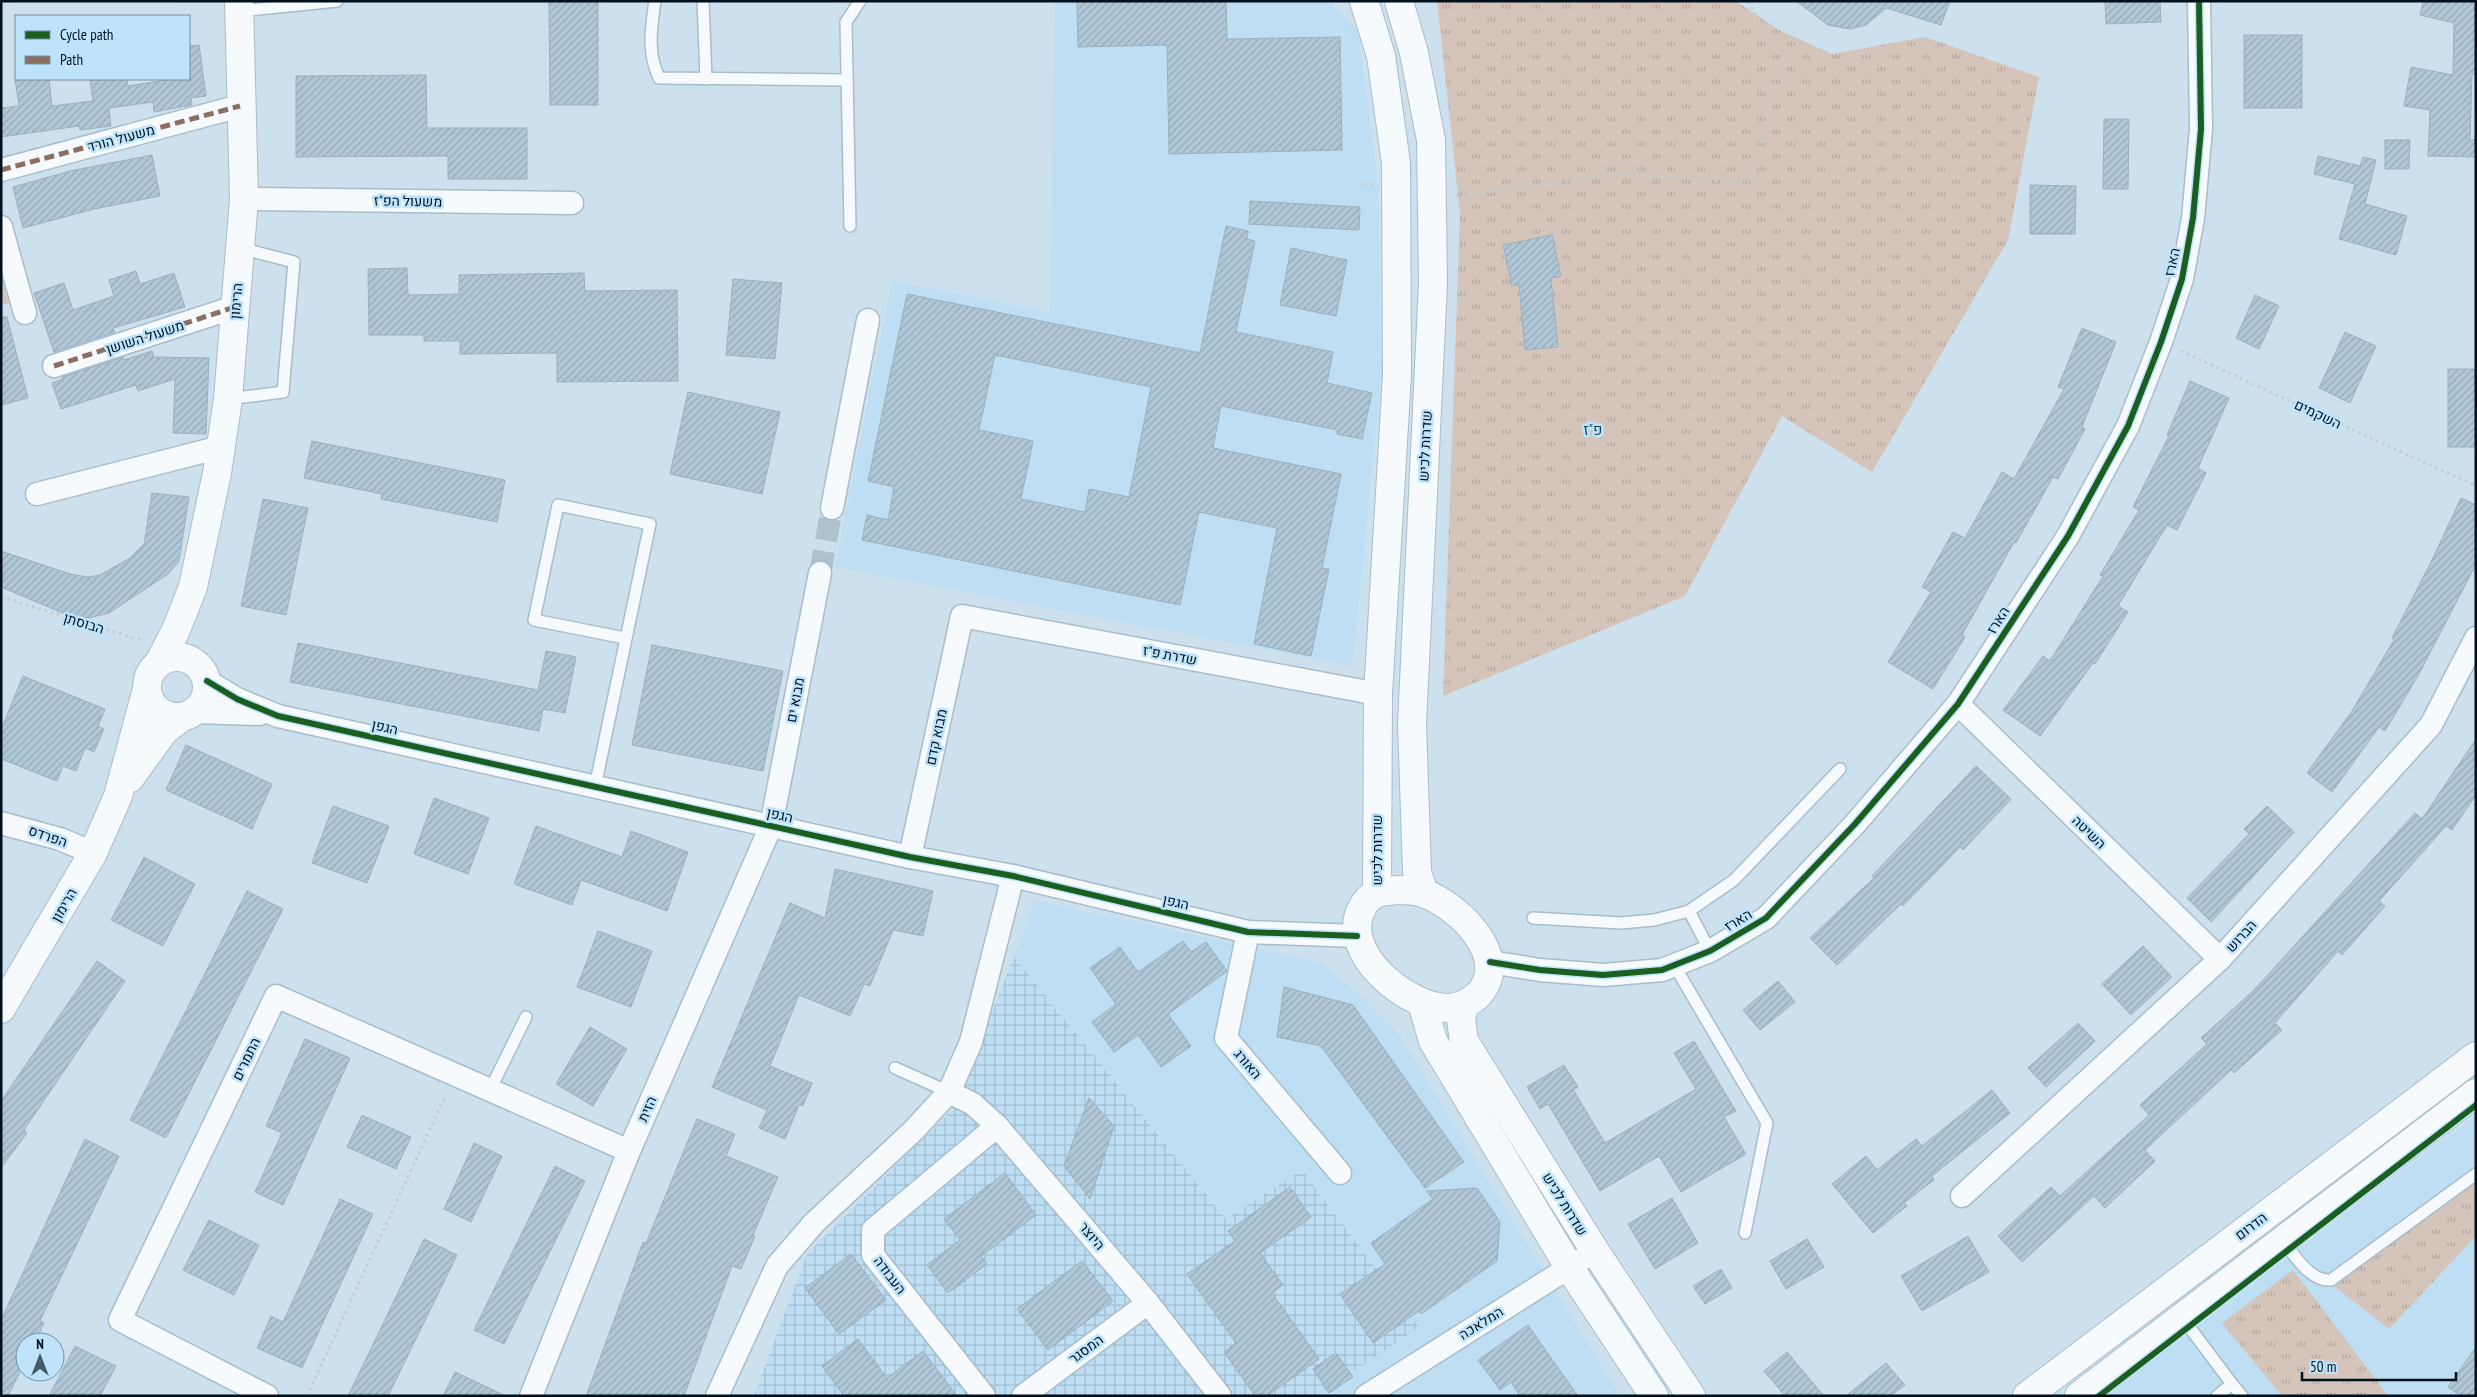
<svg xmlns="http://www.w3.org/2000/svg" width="2477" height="1397" font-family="'PT Sans Narrow',Heebo,sans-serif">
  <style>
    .built { fill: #bedef3 }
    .industrial { fill: url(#industrial-grid) }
    .grass { fill: url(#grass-tufts) }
    .building { fill: url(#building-hatch); stroke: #9cb0be; fill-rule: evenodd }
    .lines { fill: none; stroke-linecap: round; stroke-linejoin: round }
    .street-tunnel { stroke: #adc1cf; stroke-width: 22; stroke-dasharray: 22 11; stroke-linecap: butt }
    .lane-casing { stroke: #a8bdcb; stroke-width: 14 }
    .street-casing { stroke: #a8bdcb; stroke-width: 25 }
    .secondary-casing { stroke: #a8bdcb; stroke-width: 30 }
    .path { stroke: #c5cccf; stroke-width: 3; stroke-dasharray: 2.5 4; stroke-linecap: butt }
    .lane { stroke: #f7fafc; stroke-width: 11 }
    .street { stroke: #f7fafc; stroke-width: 22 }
    .secondary { stroke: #f7fafc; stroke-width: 28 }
    .quiet { stroke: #8d6e63; stroke-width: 5; stroke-dasharray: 10 5; stroke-linecap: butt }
    .cycleway-casing { stroke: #bee4fc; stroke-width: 9 }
    .cycleway { stroke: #1b5e20; stroke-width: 6 }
    .labels { text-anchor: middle; stroke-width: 5; stroke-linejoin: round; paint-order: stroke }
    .street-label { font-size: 14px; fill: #00101e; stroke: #bee4fc }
    .neighbourhood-label { font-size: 15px; fill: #174863; stroke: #bee4fc }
  </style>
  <defs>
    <pattern id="industrial-grid" width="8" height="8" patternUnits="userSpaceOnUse" patternTransform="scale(1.25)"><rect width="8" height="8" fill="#bedef3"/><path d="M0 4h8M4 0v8" fill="none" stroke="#a2bdd0"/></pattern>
    <pattern id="grass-tufts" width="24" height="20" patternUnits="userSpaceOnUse" patternTransform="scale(1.25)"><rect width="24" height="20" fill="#d4c4b9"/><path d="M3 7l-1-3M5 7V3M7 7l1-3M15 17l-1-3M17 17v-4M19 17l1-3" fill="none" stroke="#b4a79f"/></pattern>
    <pattern id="building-hatch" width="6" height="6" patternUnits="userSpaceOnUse" patternTransform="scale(1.25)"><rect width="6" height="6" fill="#afc7d6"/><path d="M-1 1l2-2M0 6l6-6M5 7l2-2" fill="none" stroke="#95aab7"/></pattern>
  </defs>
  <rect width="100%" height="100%" fill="#cce0ee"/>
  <!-- built -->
  <g class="built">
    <polygon points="1055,1 1329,1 1358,31 1378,186 1382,371 1352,666 835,567 892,281 1050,312"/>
    <polygon points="1035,900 1321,963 1348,985 1398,1033 1620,1396 1317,1396 1419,1327 1302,1170 1227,1219 1014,957"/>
    <polygon points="2476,1116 2476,1396 2104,1396"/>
  </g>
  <!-- industrial -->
  <polygon class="industrial" points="1014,957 1226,1219 1302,1170 1419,1327 1317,1396 754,1396 807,1254 954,1108"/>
  <!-- grass -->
  <g class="grass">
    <polygon points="1437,1 1736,1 1777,29 1832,54 1925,37 2039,77 2008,240 1872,472 1782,416 1685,596 1443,696 1460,213"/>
    <polygon points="1,275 9,303 1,305"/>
    <polygon points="2476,1174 2476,1236 2389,1329 2324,1278"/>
    <polygon points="2293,1270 2388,1396 2282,1396 2222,1323"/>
  </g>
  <!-- building -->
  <g class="building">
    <polygon points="549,1 598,1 598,105 550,105"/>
    <polygon points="1077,1 1226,1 1227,39 1340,37 1342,150 1169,154 1167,45 1078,47"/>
    <polygon points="1796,1 1950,1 1941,25 1886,8 1866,25 1850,29 1828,25"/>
    <polygon points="2105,1 2160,1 2161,22 2106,24"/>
    <polygon points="2423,1 2476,1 2476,75 2472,74 2470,140 2476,140 2476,157 2428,156 2430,110 2404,106 2411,67 2453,75 2454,23 2420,15"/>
    <rect x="2244" y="35" width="58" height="73"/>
    <polygon points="199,45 206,96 191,98 192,105 154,112 153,102 109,108 111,126 80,130 79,126 1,137 1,108 19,106 15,79 49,79 52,106 93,101 90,80 127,79 128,86 172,79 189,79 189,46"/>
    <polygon points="426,75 427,128 527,128 527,179 448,179 448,156 296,157 296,76"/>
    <polygon points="2104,119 2129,119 2128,189 2103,189"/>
    <polygon points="2385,140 2410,140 2409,169 2385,169"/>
    <polygon points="152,155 160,196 94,209 23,228 13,187 70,171"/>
    <polygon points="2318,156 2360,166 2363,157 2376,160 2365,204 2407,216 2396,255 2339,239 2355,184 2314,174"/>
    <polygon points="2030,185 2076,186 2075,234 2030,234"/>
    <polygon points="1250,201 1360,207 1359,230 1249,224"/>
    <path d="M 1226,226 L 1248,231 L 1247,239 L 1255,241 L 1236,332 L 1333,352 L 1327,383 L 1372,393 L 1362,439 L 1337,434 L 1337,430 L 1221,406 L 1213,448 L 1341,474 L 1322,568 L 1329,569 L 1311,656 L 1254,644 L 1277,528 L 1199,512 L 1180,605 L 862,540 L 867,515 L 888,520 L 894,487 L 868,481 L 907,294 L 1200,353 ZM 995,355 L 1151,387 L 1129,497 L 1089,489 L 1085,512 L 1021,499 L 1033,441 L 979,430 Z"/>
    <polygon points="1552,235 1561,276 1551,278 1558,347 1525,350 1519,284 1512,286 1503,245"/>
    <polygon points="1291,248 1347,260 1336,316 1280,305"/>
    <polygon points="407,268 408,295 459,294 459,275 584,273 585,291 677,290 678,381 557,382 557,353 460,354 460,341 424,341 424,335 369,335 368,269"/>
    <polygon points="136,271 140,284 174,273 185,307 113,328 115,332 54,352 34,293 64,283 73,310 114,296 109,280"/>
    <polygon points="733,279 782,283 775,359 726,355"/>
    <polygon points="2255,295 2279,306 2259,349 2236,338"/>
    <polygon points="1,317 7,317 28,398 1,405"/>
    <polygon points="2082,328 2116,342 2082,427 2085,429 2058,479 2053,477 2016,543 2014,542 1962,635 1965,637 1933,689 1888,662 1931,592 1922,587 1953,532 1965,538 2002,472 2014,479 2064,389 2058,387"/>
    <polygon points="2345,332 2376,346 2350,403 2319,388"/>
    <polygon points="152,351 154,357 209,358 206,434 173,433 175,379 138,391 136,385 61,409 52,383 63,379 62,377 123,357 124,360"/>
    <rect x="2448" y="369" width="28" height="78"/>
    <polygon points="2190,381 2229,398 2198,468 2206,473 2177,530 2167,525 2118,606 2128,612 2095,664 2093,663 2040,736 2003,710 2043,656 2050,661 2103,576 2100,575 2139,510 2133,507 2169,436 2167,435"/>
    <polygon points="688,392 780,412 762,494 670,474"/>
    <polygon points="312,441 505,480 497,522 381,499 382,494 304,478"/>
    <polygon points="152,493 189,497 179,561 168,574 109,613 89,618 67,615 1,587 1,551 70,574 88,577 100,575 130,558 144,544"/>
    <polygon points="2461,498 2476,505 2476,564 2419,674 2385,731 2379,727 2332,792 2307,773 2352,711 2394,640 2392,638 2432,560"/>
    <polygon points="263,499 308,508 286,615 241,606"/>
    <polygon points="298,643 538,690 546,651 576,657 565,713 543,709 539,731 290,682"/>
    <polygon points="652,645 783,671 763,771 632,745"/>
    <polygon points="23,676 105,709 98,726 104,729 94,752 85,748 76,771 63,766 57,781 1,759 1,730"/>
    <polygon points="2476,739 2476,795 2452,830 2446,826 2379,901 2385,906 2342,955 2338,951 2275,1023 2282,1030 2234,1073 2231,1070 2145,1150 2155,1161 2105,1208 2094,1196 2022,1262 1998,1236 2051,1187 2060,1196 2149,1115 2140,1105 2207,1044 2201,1038 2254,990 2415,813 2422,819"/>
    <polygon points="186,745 272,784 252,829 166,790"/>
    <polygon points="1976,766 2011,799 1963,850 1960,847 1903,906 1901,904 1837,965 1810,938 1874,878 1872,876"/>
    <polygon points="434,798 489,818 468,874 414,854"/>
    <polygon points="333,806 389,826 367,883 312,863"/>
    <polygon points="2267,806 2294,832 2211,922 2187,898 2249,834 2244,829"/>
    <polygon points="536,826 622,857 631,831 688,852 667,911 581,880 572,905 514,884"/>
    <polygon points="144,857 195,884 163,946 111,920"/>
    <polygon points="835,869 933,891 923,936 893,930 870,986 864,984 850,1016 799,995 770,1066 812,1083 803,1106 799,1105 785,1139 759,1128 767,1110 712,1087 790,903 825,918"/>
    <polygon points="247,891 283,909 166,1138 130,1120"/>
    <polygon points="598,931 652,951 631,1007 577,987"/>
    <polygon points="1183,941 1191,952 1206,942 1227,971 1168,1014 1191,1046 1161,1067 1138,1035 1114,1052 1092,1022 1116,1004 1090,968 1120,947 1138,972"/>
    <polygon points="2143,946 2172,977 2131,1015 2102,984"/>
    <polygon points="97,961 125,981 24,1130 27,1133 1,1168 1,1101"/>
    <polygon points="1778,981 1795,1002 1760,1030 1743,1010"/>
    <polygon points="1284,987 1353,1005 1464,1162 1425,1188 1321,1046 1277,1037"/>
    <polygon points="2078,1023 2095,1041 2046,1087 2028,1068"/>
    <polygon points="590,1027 627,1049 593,1106 556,1084"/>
    <polygon points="305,1039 350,1058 283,1205 255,1192 282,1133 266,1126"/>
    <polygon points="1694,1041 1736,1111 1724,1117 1746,1154 1681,1192 1659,1156 1600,1191 1548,1104 1540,1109 1527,1087 1564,1065 1578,1087 1573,1089 1605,1143 1696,1089 1674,1053"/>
    <polygon points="1992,1090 2010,1113 1932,1176 1934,1180 1904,1203 1907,1206 1873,1233 1832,1184 1866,1156 1877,1170 1916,1139 1922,1146"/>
    <polygon points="1089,1098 1114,1126 1090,1199 1064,1166"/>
    <polygon points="362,1115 411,1137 396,1169 347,1147"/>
    <polygon points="697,1119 735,1134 726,1156 778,1177 753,1235 755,1236 741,1269 732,1266 684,1396 586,1396 643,1242 646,1243"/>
    <polygon points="85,1139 119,1156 40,1321 44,1323 35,1342 25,1342 25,1362 8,1396 1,1396 1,1320"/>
    <polygon points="474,1143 502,1156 471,1222 444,1209"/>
    <polygon points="555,1166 585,1181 504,1344 474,1330"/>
    <polygon points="1005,1173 1036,1215 981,1256 987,1264 948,1293 927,1265 960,1240 944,1219"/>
    <polygon points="1290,1187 1311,1217 1260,1253 1283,1285 1272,1293 1319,1359 1267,1396 1255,1396 1224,1352 1236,1343 1187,1274 1235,1241 1228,1231"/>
    <polygon points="1477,1188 1500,1222 1497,1261 1421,1314 1419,1311 1373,1343 1340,1294 1385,1264 1371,1243 1433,1199 1426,1191"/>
    <polygon points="1672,1198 1698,1243 1655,1269 1628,1224"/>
    <polygon points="340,1199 373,1214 302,1368 257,1348 271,1316 283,1322"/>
    <polygon points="209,1220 259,1245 234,1295 183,1270"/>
    <polygon points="1968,1236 1989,1272 1922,1311 1901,1276"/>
    <polygon points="424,1239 457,1255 388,1396 348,1396"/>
    <polygon points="1807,1239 1824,1267 1786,1289 1770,1261"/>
    <polygon points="851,1254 886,1300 839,1334 805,1288"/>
    <polygon points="1082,1261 1113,1301 1048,1350 1017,1309"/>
    <polygon points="1721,1269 1732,1288 1705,1304 1693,1286"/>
    <polygon points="1528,1325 1549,1355 1578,1396 1520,1396 1511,1382 1500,1390 1478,1360"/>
    <polygon points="858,1339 887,1378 923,1351 957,1396 844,1396 822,1366"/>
    <polygon points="75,1346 116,1366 100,1396 49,1396"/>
    <polygon points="2476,1347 2476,1396 2461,1396 2448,1387"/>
    <polygon points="1787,1352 1824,1396 1785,1396 1764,1371"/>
    <polygon points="1336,1353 1353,1377 1329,1393 1313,1369"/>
    <polygon points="1886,1363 1905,1385 1891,1396 1846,1396"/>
    <polygon points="455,1372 506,1396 443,1396"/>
  </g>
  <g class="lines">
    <!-- street-tunnel -->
    <polyline class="street-tunnel" points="820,573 832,508"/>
    <!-- lane casing -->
    <g class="lane-casing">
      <g id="lane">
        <path d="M 655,1 C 651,29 647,52 659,78 L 847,80"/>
        <polyline points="703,1 706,79"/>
        <polyline points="240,11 337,1"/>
        <polyline points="850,226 846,22 860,1"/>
        <polyline points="228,399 283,392 294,262 240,248"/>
        <polyline points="595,787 650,524 558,505 534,620 625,638"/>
        <polyline points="1689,911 1710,951"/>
        <polyline points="1533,918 1621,923 1654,920 1689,911 1734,880 1840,769"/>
        <polyline points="1674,965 1767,1123 1745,1233"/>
        <polyline points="895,1068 949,1092"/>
        <polyline points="490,1090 526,1017"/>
        <path d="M 2282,1240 C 2294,1254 2310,1282 2331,1280 L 2476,1174"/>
        <polyline points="2181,1316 2232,1384"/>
        <polyline points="2217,1396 2232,1384 2242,1396"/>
      </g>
    </g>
    <!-- street casing -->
    <g class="street-casing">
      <g id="street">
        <polyline points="1,170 240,106"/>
        <polyline points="244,199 572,203"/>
        <polyline points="1,227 25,313"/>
        <polyline points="54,366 235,307"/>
        <polyline points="37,494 221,447"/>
        <polyline points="832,508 868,320"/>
        <polyline points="207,681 237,699 278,716 910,857 1013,876 1248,932 1357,936"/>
        <polyline points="1958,704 2220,959"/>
        <polyline points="195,712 260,714"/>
        <polyline points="1,823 60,839 93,853"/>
        <polyline points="910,857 962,616 1378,694"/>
        <polyline points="1248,932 1226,1038 1340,1173"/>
        <polyline points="1490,962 1540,970 1603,975 1662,970 1710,951 1766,918 1855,824 1958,704 2068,536 2128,426 2161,342 2182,279 2193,218 2201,129 2199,1"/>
        <polyline points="949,1092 973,1104 997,1126 1148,1303 1220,1396"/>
        <polyline points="1962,1196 2220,959 2431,725 2476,638"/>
        <polyline points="267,1396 120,1320 276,996 629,1151"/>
        <polyline points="531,1396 629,1151 771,826 820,573"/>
        <polyline points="717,1396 777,1266 814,1223 913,1131 949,1092 971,1042 1013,876"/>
        <polyline points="984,1396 873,1255 873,1230 997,1126"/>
        <polyline points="1023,1396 1148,1303"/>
        <polyline points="1366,1396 1595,1251"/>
      </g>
    </g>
    <!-- secondary casing -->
    <g class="secondary-casing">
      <g id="secondary">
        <polyline points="1364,1 1381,56 1396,163 1397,375 1378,694 1377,893"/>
        <polyline points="1399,1 1414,53 1431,140 1433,283 1412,724 1417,872 1424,893"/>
        <circle cx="177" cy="687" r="30"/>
        <polyline points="159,663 176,630 193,587 217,473 228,399 244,199 239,1"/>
        <polyline points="130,778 164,731 182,717"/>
        <path d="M 1397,890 C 1405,890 1415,890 1423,893 C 1458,905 1512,957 1479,994 C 1471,1002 1460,1007 1449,1008 C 1408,1009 1338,952 1362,908 C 1365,902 1371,895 1378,893 C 1384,891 1391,891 1397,890 Z"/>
        <polyline points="1422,1003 1433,1041 1569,1267 1654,1396"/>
        <polyline points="1465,1004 1461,1019 1464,1041 1595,1251 1691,1396"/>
        <polyline points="1,1009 93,853 118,796 147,689"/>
        <polyline points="2027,1396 2476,1056"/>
        <polyline points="2079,1396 2476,1093"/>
      </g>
    </g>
    <!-- path -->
    <g class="path">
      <polyline points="1364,185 1374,184"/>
      <polyline points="1456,196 1617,174 1752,182 1781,59 1748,1"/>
      <polyline points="2181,351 2476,486"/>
      <polyline points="1,597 144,641"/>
      <polyline points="307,1396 446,1094"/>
    </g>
    <!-- lane -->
    <use href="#lane" class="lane"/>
    <!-- street -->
    <use href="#street" class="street"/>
    <!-- secondary -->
    <use href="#secondary" class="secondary"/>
    <!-- quiet -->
    <g class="quiet">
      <polyline points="1,170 240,106"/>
      <polyline points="54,366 235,307"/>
    </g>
    <!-- cycleway casing -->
    <g class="cycleway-casing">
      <g id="cycleway">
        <polyline points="207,681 237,699 278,716 910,857 1013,876 1248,932 1357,936"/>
        <polyline points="1490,962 1540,970 1603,975 1662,970 1710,951 1766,918 1855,824 1958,704 2068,536 2128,426 2161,342 2182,279 2193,218 2201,129 2199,1"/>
        <polyline points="2099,1396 2476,1105"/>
      </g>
    </g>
    <!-- cycleway -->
    <use href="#cycleway" class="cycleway"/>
  </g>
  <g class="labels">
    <!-- street labels -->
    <g class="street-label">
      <text transform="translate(121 138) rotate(-15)" y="5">משעול הורד</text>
      <text transform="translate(408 201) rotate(1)" y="5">משעול הפ"ז</text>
      <text transform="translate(2172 262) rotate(-78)" y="5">הארז</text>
      <text transform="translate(236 301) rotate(-85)" y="5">הרימון</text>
      <text transform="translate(145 337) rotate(-18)" y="5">משעול השושן</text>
      <text transform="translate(2318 414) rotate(25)" y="5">השקמים</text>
      <text transform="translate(1425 446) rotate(-87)" y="5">שדרות לכיש</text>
      <text transform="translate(1998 620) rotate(-57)" y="5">הארז</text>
      <text transform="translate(84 623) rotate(17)" y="5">הבוסתן</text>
      <text transform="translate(1170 655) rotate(11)" y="5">שדרת פ"ז</text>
      <text transform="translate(795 700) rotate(-79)" y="5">מבוא ים</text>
      <text transform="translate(385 727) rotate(13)" y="5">הגפן</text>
      <text transform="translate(936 737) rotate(-78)" y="5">מבוא קדם</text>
      <text transform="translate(780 815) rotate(13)" y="5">הגפן</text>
      <text transform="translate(2089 832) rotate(44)" y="5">השיטה</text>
      <text transform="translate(48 836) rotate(19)" y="5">הפרדס</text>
      <text transform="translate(1377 850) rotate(-90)" y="5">שדרות לכיש</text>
      <text transform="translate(1176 902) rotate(13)" y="5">הגפן</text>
      <text transform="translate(64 905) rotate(-60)" y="5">הרימון</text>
      <text transform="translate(1738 920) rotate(-31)" y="5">הארז</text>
      <text transform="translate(2241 936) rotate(-48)" y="5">הברוש</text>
      <text transform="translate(246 1059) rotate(-64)" y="5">התמרים</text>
      <text transform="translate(1248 1064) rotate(50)" y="5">האורג</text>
      <text transform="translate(647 1109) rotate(-66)" y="5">הזית</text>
      <text transform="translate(1565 1204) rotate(58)" y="5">שדרות לכיש</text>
      <text transform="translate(2251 1226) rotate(-37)" y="5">הדרום</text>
      <text transform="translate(1092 1236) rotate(50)" y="5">היוצר</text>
      <text transform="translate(890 1275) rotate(53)" y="5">העבודה</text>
      <text transform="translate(1481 1323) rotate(-32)" y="5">המלאכה</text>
      <text transform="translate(1086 1349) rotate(-36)" y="5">המסגר</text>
    </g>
    <!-- neighbourhood labels -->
    <g class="neighbourhood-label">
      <text x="1593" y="435">פ"ז</text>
    </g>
  </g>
  <!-- border -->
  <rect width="2477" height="1397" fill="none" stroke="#00101e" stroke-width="5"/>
  <!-- legend -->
  <rect x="15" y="15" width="175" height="65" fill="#bee4fc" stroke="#728fa3"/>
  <rect x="25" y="31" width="25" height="8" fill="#1b5e20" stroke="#728fa3"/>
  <text x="60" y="40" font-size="15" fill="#00101e">Cycle path</text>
  <rect x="25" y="56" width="25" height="8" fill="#8d6e63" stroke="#728fa3"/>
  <text x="60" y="65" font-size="15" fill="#00101e">Path</text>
  <!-- north arrow -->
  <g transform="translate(40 1357)"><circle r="24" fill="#bee4fc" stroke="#728fa3"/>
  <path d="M0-4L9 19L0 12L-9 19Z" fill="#475967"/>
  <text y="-8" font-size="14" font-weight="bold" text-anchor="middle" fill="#00101e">N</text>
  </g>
  <!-- scale -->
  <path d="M2302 1372v8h154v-8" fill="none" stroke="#00101e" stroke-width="2.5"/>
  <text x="2310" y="1372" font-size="15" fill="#00101e" stroke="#bee4fc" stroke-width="4" paint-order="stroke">50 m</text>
</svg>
